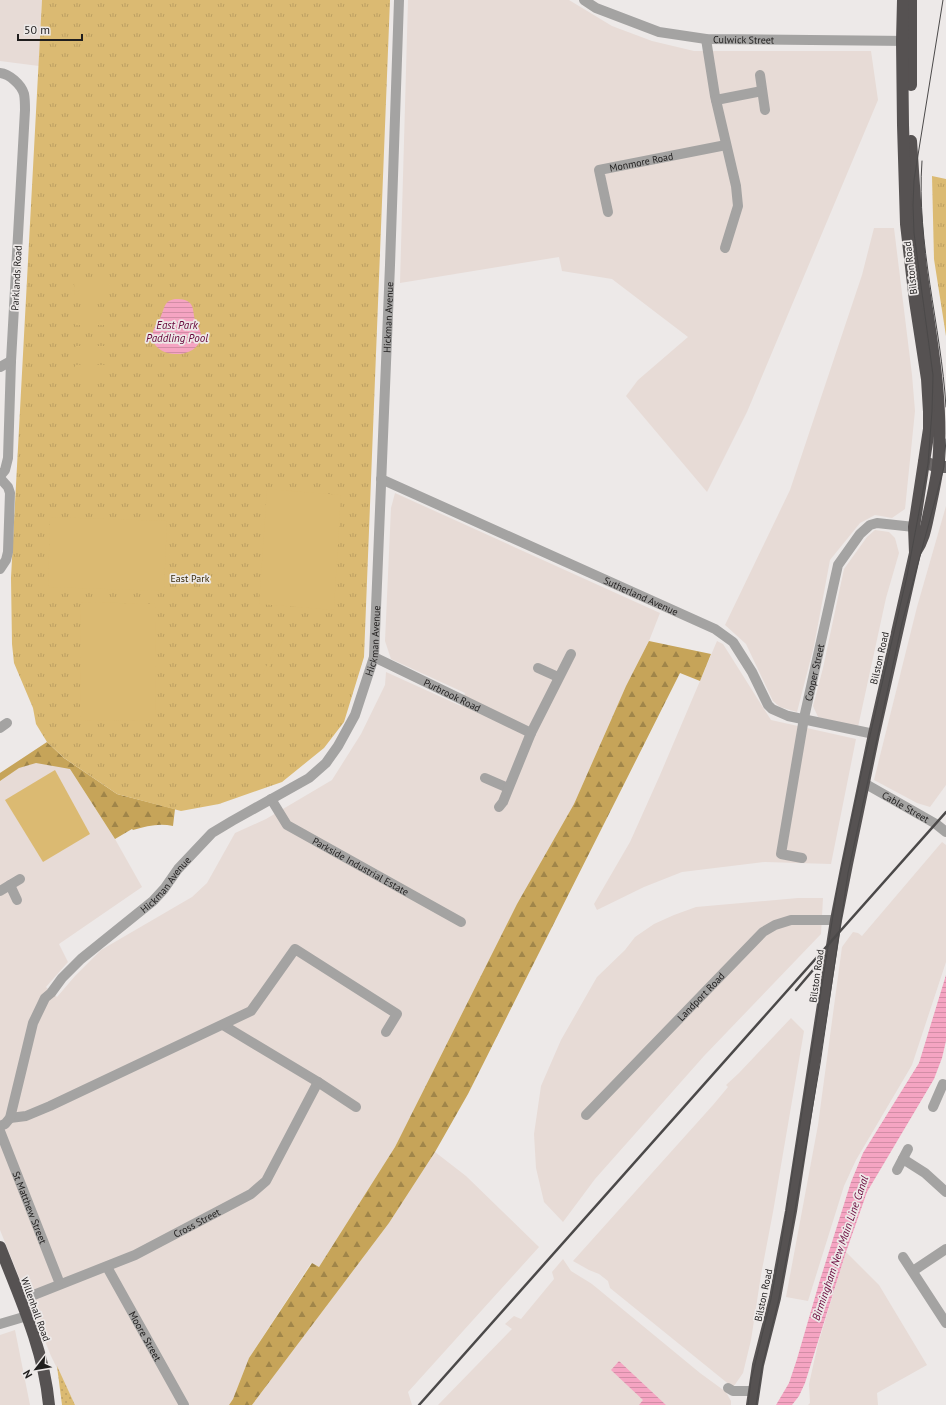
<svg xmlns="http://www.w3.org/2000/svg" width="946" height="1405" font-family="'PT Sans',sans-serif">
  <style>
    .built { fill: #e7dbd6 }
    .grass { fill: url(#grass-dots) }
    .forest { fill: url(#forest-firs) }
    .park { fill: url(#park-tufts) }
    .pitch { fill: #dbba72 }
    .water { fill: url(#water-rules) }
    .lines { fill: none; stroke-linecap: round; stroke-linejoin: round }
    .minor { stroke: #a4a3a2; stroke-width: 10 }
    .major { stroke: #6b6767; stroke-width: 12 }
    .highway { stroke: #565252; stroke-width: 12 }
    .tram { stroke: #4b4949; stroke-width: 1 }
    .rail { stroke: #4b4949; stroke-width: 2.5 }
    .labels { text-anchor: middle; stroke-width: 3.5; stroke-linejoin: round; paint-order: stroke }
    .street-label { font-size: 10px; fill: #201e1e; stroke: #ede9e8 }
    .park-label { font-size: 10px; fill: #382a08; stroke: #ede9e8 }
    .water-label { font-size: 11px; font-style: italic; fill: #67063a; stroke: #ede9e8 }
  </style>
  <defs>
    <pattern id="grass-dots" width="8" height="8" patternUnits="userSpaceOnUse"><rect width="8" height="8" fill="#dbba72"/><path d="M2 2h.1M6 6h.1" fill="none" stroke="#bc9f62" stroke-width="1.8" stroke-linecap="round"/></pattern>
    <pattern id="forest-firs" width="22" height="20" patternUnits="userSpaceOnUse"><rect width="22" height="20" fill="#c6a459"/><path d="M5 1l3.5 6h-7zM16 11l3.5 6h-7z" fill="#a08549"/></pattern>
    <pattern id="park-tufts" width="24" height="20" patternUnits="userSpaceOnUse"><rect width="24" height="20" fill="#dbba72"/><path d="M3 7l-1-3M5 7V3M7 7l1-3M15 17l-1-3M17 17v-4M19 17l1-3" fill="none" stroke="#bc9f62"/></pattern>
    <pattern id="water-rules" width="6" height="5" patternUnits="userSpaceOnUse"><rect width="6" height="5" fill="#f5a4c2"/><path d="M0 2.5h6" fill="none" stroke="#d28da6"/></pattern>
  </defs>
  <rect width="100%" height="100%" fill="#ede9e8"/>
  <!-- built -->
  <g class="built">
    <polygon points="0,0 42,0 39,66 0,61"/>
    <polygon points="408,0 569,0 612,26 652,41 694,51 871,51 878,100 747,412 707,492 626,396 638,380 688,337 612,279 562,271 559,257 400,283"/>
    <polygon points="874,228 894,228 912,375 915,411 905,509 892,518 875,515 860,523 830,560 814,646 797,712 780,707 773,701 746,644 725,625 790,490 862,275"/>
    <polygon points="395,493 660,613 649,641 626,686 574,804 517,904 395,1147 319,1267 311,1263 249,1358 233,1399 229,1405 75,1405 51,1356 0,1230 0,773 47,742 70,769 115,839 142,887 59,944 68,962 46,987 57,997 75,976 101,950 192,897 207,883 235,833 266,819 332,780 361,734 385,685 386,672 461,706 465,693 391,659 385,641 391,508"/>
    <polygon points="946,506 946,785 930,807 917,803 874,780 917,607"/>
    <polygon points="875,530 889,532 895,538 899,553 886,598 858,727 818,717 813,706 823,668 844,569 867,537"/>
    <polygon points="717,641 723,644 771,720 856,739 831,864 765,862 682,872 644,887 597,910 594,904 630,842 660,775"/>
    <polygon points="942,842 946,845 946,962 912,1065 856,1160 844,1186 808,1301 786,1297 818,1125 842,947 853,932 858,933 862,936"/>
    <polygon points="798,898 823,898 821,934 704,1056 595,1179 563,1222 544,1202 536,1168 534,1134 541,1086 561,1040 597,977 625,950 635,937 654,924 674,915 696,907"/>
    <polygon points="791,1018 804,1031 773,1212 761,1275 751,1340 743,1373 734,1386 731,1386 610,1288 608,1281 599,1274 589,1270 573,1261 713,1105 728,1087 726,1085 739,1073"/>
    <polygon points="435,1152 466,1176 539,1247 408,1392 412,1405 252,1405 389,1223"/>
    <polygon points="846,1252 879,1285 927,1365 877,1393 878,1405 808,1405 810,1403 809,1384 818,1344"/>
    <polygon points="563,1259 571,1271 592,1284 700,1373 726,1392 731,1401 731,1405 438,1405 512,1329 505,1324 514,1316 521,1319 554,1279 552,1272"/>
    <polygon points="15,1330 30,1405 0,1405 0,1335"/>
  </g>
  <!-- grass -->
  <polygon class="grass" points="57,1366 75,1405 62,1405"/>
  <!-- forest -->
  <g class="forest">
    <polygon points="649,641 711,654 700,681 680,673 468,1094 435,1152 389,1223 252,1405 229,1405 233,1399 249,1358 312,1263 319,1267 395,1147 517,904 574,804 626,686"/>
    <path d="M 47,742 L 64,758 L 117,794 L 175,809 L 173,826 C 159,823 147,826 133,830 L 132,829 L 115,839 L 70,769 L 36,763 L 19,768 L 0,781 L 0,773 Z"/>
  </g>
  <!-- park -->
  <g class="park">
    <polygon points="42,0 390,0 364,657 344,722 324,748 282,782 219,804 181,811 117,794 64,758 47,742 36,724 33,708 14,663 12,644 11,578"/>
    <polygon points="932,176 946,179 946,336 934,259"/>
  </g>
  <!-- pitch -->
  <g class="pitch">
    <polygon points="74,283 105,283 105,297 75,297"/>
    <rect x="75" y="311" width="31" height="14"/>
    <rect x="76" y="346" width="31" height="14"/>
    <rect x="75" y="365" width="33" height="18"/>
    <polygon points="267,489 341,495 334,610 259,604"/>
    <polygon points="50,517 167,521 164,591 48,587"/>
    <polygon points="81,602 156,604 155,721 80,720"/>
    <polygon points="280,638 283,640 266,674 263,673"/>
    <polygon points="55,770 90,834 43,862 5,800"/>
  </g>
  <!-- water -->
  <g class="water">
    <path d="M 175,299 C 180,299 186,299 190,303 C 194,307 193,314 195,320 C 197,325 200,328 201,334 C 201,337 201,340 199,343 C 190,361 148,357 153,332 C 154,326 159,321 161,316 C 165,307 164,301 175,299 Z"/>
    <polygon points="946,975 946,1041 942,1058 934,1079 867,1192 846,1252 805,1383 799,1396 792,1405 776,1405 789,1383 797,1359 820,1280 851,1182 863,1153 919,1063"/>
    <polygon points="619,1361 666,1405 639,1405 643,1400 611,1370"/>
  </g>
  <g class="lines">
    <!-- minor -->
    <g class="minor">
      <path id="s1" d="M 584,0 L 596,8 L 659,32 L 706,39 L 909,41"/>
      <polyline points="706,39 715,96 736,186 738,206 725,248"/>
      <path d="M 0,73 C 9,74 21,84 24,94 C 25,99 25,105 25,110 L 11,361 L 8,458 L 5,470 L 0,476"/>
      <polyline points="760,75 765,110"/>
      <polyline points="716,100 762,91"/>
      <path id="s2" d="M 608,212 L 599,170 L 726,145"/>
      <polyline points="0,367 11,361"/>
      <polyline points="0,478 8,487 10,493 8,552 6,560 0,569"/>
      <path id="s3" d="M 381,479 L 715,629 L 733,642 L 752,672 L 768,705 L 772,709 L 788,716 L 874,734"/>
      <path id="s4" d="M 374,657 L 531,733"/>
      <polyline points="538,668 558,677"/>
      <polyline points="0,728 7,723"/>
      <polyline points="485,778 508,788"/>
      <path id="s5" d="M 864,783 L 936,824 L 946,832"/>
      <path id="s6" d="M 271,799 L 287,825 L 461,922"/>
      <polyline points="499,807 503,802 531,733 571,654"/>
      <path id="s7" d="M 802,858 L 781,854 L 804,718 L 838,565 L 860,534 L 870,525 L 877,523 L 914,527"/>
      <polyline points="10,885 17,900"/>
      <polyline points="0,891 20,879"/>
      <polyline points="223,1025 318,1082 356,1107"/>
      <polyline points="933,1107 943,1084"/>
      <path id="s8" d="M 586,1115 L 763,932 L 775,925 L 791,920 L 836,920"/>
      <polyline points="10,1118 26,1116 50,1106 251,1011 295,949 397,1014 386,1032"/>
      <path id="s9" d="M 0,1126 L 5,1124 L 10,1118 L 33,1023 L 45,998 L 51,993 L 62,978 L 81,959 L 153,901 L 164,889 L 178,869 L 212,833 L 232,821 L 309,778 L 326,763 L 338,746 L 355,715 L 374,657 L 390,265 L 399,0"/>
      <path id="s10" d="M 0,1131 L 60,1284"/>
      <polyline points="903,1159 925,1173 946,1192"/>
      <polyline points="897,1170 908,1149"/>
      <polyline points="903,1257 946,1323"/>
      <path id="s11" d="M 107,1267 L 184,1405"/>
      <polyline points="913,1271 946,1249"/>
      <path id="s12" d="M 21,1300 L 135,1255 L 251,1194 L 266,1181 L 318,1082"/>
      <polyline points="0,1324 27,1316"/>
      <polyline points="728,1388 733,1391 754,1391"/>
    </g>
    <!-- major -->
    <polyline class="major" points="924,462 938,467 946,467"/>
    <!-- highway -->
    <g class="highway">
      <polyline points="911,85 911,0"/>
      <path d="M 911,141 C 914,183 916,226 921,268 C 930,334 944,400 938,466 C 936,480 933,494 930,508 C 926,526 925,538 915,553"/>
      <path d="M 0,1247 C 20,1298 44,1350 49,1405"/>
      <polyline points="752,1405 758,1365 775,1298 791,1211 836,920 847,864 874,734 915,553 914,527 929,429 929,412 927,379 915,301 906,224 903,125 902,41 903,0"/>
    </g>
    <!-- tram -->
    <g class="tram">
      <path d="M 922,161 C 916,244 941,325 946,407"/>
      <polyline points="748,1405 751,1380 771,1299 781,1245 837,890 862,770 907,576 928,464 932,411 933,375 914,233 913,205 914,180 943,0"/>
      <polyline points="756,1405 762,1367 779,1298 792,1227 820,1064 848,873 902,623 944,467 946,439"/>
    </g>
    <!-- rail -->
    <g class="rail">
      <polyline points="796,990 825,956"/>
      <polyline points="419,1405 946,812"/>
    </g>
  </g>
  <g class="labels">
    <!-- street labels -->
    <g class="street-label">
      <text dy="4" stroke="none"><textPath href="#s1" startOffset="167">Culwick Street</textPath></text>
      <text dy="4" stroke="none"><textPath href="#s2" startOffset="86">Monmore Road</textPath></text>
      <text transform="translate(910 268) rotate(-97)" y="4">Bilston Road</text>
      <text transform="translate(16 278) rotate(-87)" y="4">Parklands Road</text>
      <text dy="4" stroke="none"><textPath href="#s9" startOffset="966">Hickman Avenue</textPath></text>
      <text dy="4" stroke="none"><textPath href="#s3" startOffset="285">Sutherland Avenue</textPath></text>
      <text dy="4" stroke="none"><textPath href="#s9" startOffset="642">Hickman Avenue</textPath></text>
      <text transform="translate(879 658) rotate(-77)" y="4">Bilston Road</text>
      <text dy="4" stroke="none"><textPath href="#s7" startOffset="206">Cooper Street</textPath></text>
      <text dy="4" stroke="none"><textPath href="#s4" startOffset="87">Purbrook Road</textPath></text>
      <text dy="4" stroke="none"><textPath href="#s5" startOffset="48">Cable Street</textPath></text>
      <text dy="4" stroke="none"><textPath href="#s6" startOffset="115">Parkside Industrial Estate</textPath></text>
      <text dy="4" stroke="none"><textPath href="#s9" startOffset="305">Hickman Avenue</textPath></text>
      <text transform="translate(816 976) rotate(-82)" y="4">Bilston Road</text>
      <text dy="4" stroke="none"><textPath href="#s8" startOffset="165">Landport Road</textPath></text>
      <text dy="4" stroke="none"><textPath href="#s10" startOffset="82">St Matthew Street</textPath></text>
      <text dy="4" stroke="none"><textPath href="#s12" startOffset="192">Cross Street</textPath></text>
      <text transform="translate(763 1295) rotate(-78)" y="4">Bilston Road</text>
      <text transform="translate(36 1309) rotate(70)" y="4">Willenhall Road</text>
      <text dy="4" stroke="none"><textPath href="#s11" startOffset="79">Moore Street</textPath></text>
    </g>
    <!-- park labels -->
    <g class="park-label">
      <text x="190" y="582">East Park</text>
    </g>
    <!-- water labels -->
    <g class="water-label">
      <text x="177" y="329">East Park<tspan x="177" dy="13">Paddling Pool</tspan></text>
      <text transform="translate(840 1248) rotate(-71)" y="4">Birmingham New Main Line Canal</text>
    </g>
  </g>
  <!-- north arrow -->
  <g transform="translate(36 1369) rotate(239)" stroke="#ede9e8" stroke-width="3" paint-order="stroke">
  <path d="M0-3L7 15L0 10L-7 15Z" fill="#201e1e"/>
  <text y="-6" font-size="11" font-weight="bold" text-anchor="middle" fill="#201e1e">N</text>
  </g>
  <!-- scale -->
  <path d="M18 34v6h64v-6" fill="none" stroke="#201e1e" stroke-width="2"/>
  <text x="24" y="34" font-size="12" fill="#201e1e" stroke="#ede9e8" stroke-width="3" paint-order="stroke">50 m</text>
</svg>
